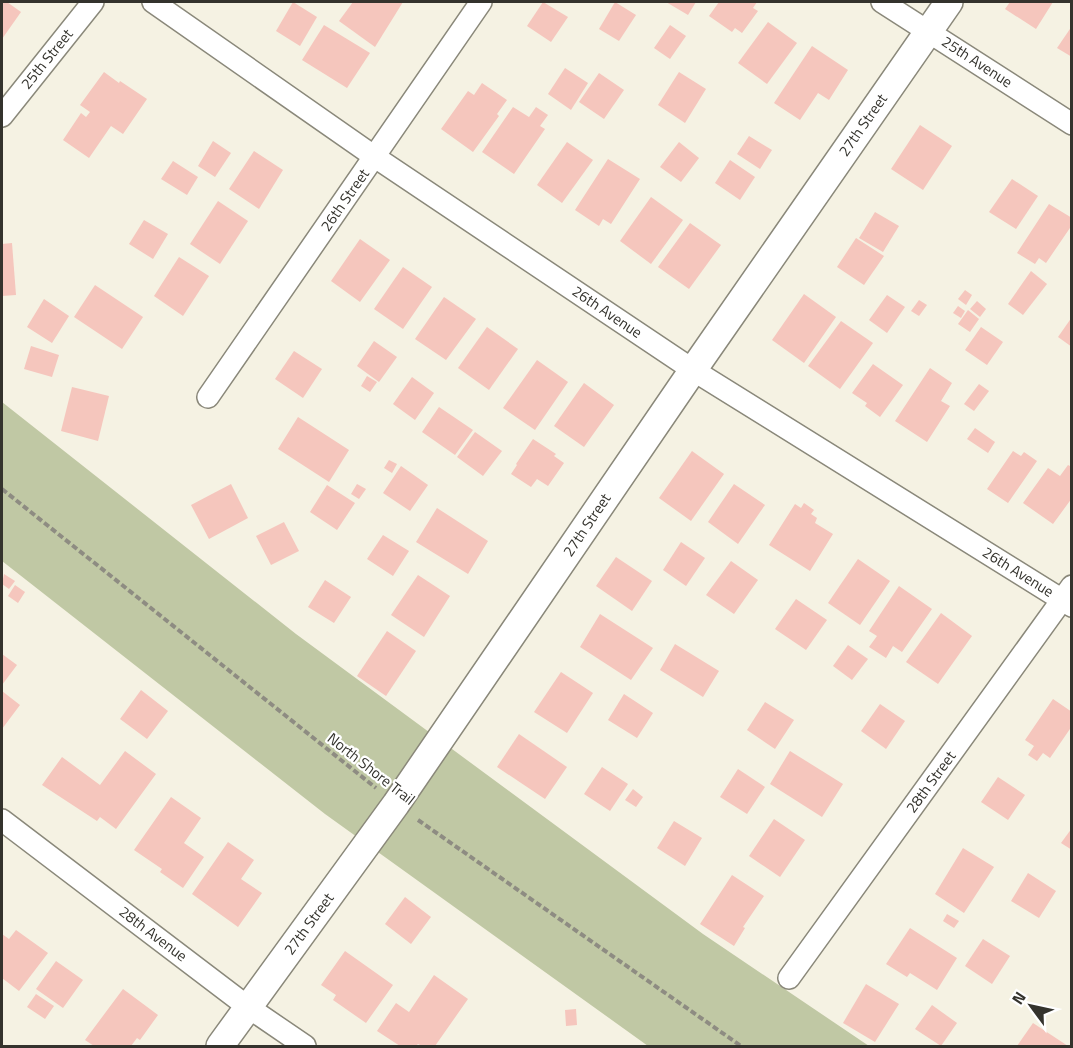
<svg xmlns="http://www.w3.org/2000/svg" width="1073" height="1048" font-family="'Titillium Web',sans-serif">
  <style>
    .green { fill: #c0c8a4 }
    .building { fill: #f5c6bd }
    .lines { fill: none; stroke-linecap: round; stroke-linejoin: round }
    .minor-casing { stroke: #8a887a; stroke-width: 24 }
    .tertiary-casing { stroke: #8a887a; stroke-width: 30 }
    .path { stroke: #8e8c82; stroke-width: 4; stroke-dasharray: 6 3; stroke-linecap: butt }
    .minor { stroke: #fff; stroke-width: 21 }
    .tertiary { stroke: #fff; stroke-width: 27 }
    .labels { text-anchor: middle; stroke-width: 4.5; stroke-linejoin: round; paint-order: stroke }
    .street-label { font-size: 15px; fill: #34332d; stroke: #fff }
  </style>
  <rect width="100%" height="100%" fill="#f5f2e3"/>
  <!-- green -->
  <polygon class="green" points="2,402 296,634 703,934 869,1046 648,1046 325,814 2,561"/>
  <!-- building -->
  <g class="building">
    <polygon points="2,2 7,2 21,12 2,39"/>
    <polygon points="293,2 317,17 300,46 276,31"/>
    <polygon points="353,2 403,2 375,47 339,21"/>
    <polygon points="543,2 568,17 551,42 527,26"/>
    <polygon points="615,2 636,15 619,41 599,29"/>
    <polygon points="666,2 696,2 688,15"/>
    <polygon points="719,2 757,2 753,8 758,11 742,33 735,28 732,32 709,16"/>
    <polygon points="1010,2 1053,2 1036,29 1005,9"/>
    <polygon points="768,22 797,43 767,84 738,63"/>
    <polygon points="324,25 370,53 347,88 302,60"/>
    <polygon points="670,25 686,36 670,59 654,48"/>
    <polygon points="1072,26 1072,57 1057,48"/>
    <polygon points="812,46 848,70 829,100 818,93 800,120 774,103"/>
    <polygon points="565,68 588,83 571,110 548,94"/>
    <polygon points="104,72 119,83 120,81 147,99 123,134 111,126 89,158 63,140 81,113 86,117 90,112 80,105"/>
    <polygon points="679,72 706,89 685,123 658,105"/>
    <polygon points="599,73 624,90 604,119 579,102"/>
    <polygon points="482,83 507,100 497,114 499,116 473,152 441,129 468,91 474,95"/>
    <polygon points="513,107 529,117 536,107 548,115 540,126 545,129 514,174 482,152"/>
    <polygon points="920,125 952,146 923,190 891,169"/>
    <polygon points="749,136 772,150 760,169 737,154"/>
    <polygon points="213,141 231,153 215,177 198,166"/>
    <polygon points="567,142 593,160 562,203 537,185"/>
    <polygon points="679,142 699,158 681,182 660,167"/>
    <polygon points="254,151 283,170 259,209 229,189"/>
    <polygon points="608,159 640,179 611,224 603,219 599,226 575,210"/>
    <polygon points="730,160 755,177 740,200 715,183"/>
    <polygon points="173,161 198,177 187,195 161,179"/>
    <polygon points="1012,179 1038,196 1016,229 989,212"/>
    <polygon points="651,197 683,220 651,264 620,241"/>
    <polygon points="218,201 248,221 220,264 190,244"/>
    <polygon points="1049,204 1072,218 1072,225 1046,263 1039,258 1035,264 1017,253"/>
    <polygon points="875,212 899,226 883,252 859,238"/>
    <polygon points="144,220 168,234 153,259 129,244"/>
    <polygon points="690,223 721,245 689,289 658,267"/>
    <polygon points="856,238 884,256 864,285 837,267"/>
    <polygon points="360,239 390,260 360,302 331,281"/>
    <polygon points="12,243 16,295 2,296 2,244"/>
    <polygon points="179,257 209,276 183,316 154,296"/>
    <polygon points="403,267 432,287 403,329 374,309"/>
    <polygon points="1031,271 1047,284 1023,315 1008,304"/>
    <polygon points="95,285 143,317 122,349 74,317"/>
    <polygon points="965,290 972,295 966,305 958,299"/>
    <polygon points="804,294 836,317 804,363 772,340"/>
    <polygon points="887,295 905,307 887,333 869,320"/>
    <polygon points="444,297 476,319 446,360 415,339"/>
    <polygon points="44,299 69,316 52,343 27,327"/>
    <polygon points="919,300 927,305 919,316 911,311"/>
    <polygon points="977,301 986,309 980,317 970,309"/>
    <polygon points="958,306 965,311 961,318 953,313"/>
    <polygon points="968,310 979,319 970,332 958,324"/>
    <polygon points="1072,317 1072,347 1058,337"/>
    <polygon points="841,321 873,343 840,389 808,366"/>
    <polygon points="487,327 518,349 489,390 458,368"/>
    <polygon points="981,327 1003,342 987,365 965,350"/>
    <polygon points="374,341 397,357 379,382 357,366"/>
    <polygon points="31,346 59,355 52,377 24,369"/>
    <polygon points="294,351 322,369 303,398 275,379"/>
    <polygon points="537,360 568,382 535,430 503,408"/>
    <polygon points="873,364 903,385 880,417 865,406 867,403 852,393"/>
    <polygon points="930,368 952,383 941,401 950,406 927,442 895,421"/>
    <polygon points="367,376 377,382 370,392 361,386"/>
    <polygon points="412,377 434,393 415,420 393,404"/>
    <polygon points="584,383 614,405 584,447 554,426"/>
    <polygon points="979,384 989,391 974,411 964,404"/>
    <polygon points="72,387 109,396 98,441 61,431"/>
    <polygon points="439,407 473,430 455,455 422,432"/>
    <polygon points="298,417 349,450 329,482 278,449"/>
    <polygon points="975,428 995,442 988,453 967,439"/>
    <polygon points="475,432 502,451 483,476 457,457"/>
    <polygon points="533,439 556,454 554,456 564,463 548,486 537,479 531,487 511,474 517,465 516,464"/>
    <polygon points="692,451 724,474 691,521 659,498"/>
    <polygon points="1013,451 1021,456 1024,452 1037,461 1008,503 987,489"/>
    <polygon points="389,460 397,464 392,473 384,468"/>
    <polygon points="1068,465 1072,467 1072,481 1070,484 1072,486 1072,498 1053,524 1023,503 1048,468 1060,476"/>
    <polygon points="401,466 428,485 410,511 383,493"/>
    <polygon points="231,484 248,518 209,539 191,505"/>
    <polygon points="357,484 366,489 359,499 351,494"/>
    <polygon points="734,484 765,505 738,544 708,522"/>
    <polygon points="327,485 355,503 337,530 310,512"/>
    <polygon points="804,503 814,510 811,514 817,518 815,523 833,534 810,571 769,545 795,504 801,508"/>
    <polygon points="437,508 488,541 468,574 416,542"/>
    <polygon points="284,522 299,551 271,565 256,536"/>
    <polygon points="383,535 409,551 393,576 367,559"/>
    <polygon points="681,542 705,558 686,586 663,570"/>
    <polygon points="616,557 652,581 632,611 596,586"/>
    <polygon points="858,559 890,581 860,625 828,603"/>
    <polygon points="731,561 758,580 734,614 706,595"/>
    <polygon points="4,574 15,581 9,589 2,584"/>
    <polygon points="418,575 450,596 424,637 391,615"/>
    <polygon points="325,580 351,597 334,623 308,607"/>
    <polygon points="15,585 25,592 18,603 8,596"/>
    <polygon points="899,586 932,609 902,652 893,646 886,658 869,647 877,636 869,631"/>
    <polygon points="796,599 827,620 806,650 775,629"/>
    <polygon points="941,613 972,636 938,684 906,662"/>
    <polygon points="600,614 653,648 631,680 580,647"/>
    <polygon points="387,631 416,651 386,696 357,676"/>
    <polygon points="675,644 719,671 703,697 660,670"/>
    <polygon points="848,645 868,659 852,680 833,666"/>
    <polygon points="2,654 17,665 2,685"/>
    <polygon points="561,672 593,693 567,733 534,712"/>
    <polygon points="141,690 168,711 147,739 120,719"/>
    <polygon points="2,691 20,705 2,729"/>
    <polygon points="624,694 653,713 637,738 608,720"/>
    <polygon points="1053,699 1072,712 1072,726 1050,758 1043,753 1037,761 1028,755 1034,746 1025,740"/>
    <polygon points="765,702 794,720 775,749 747,730"/>
    <polygon points="880,704 905,721 886,749 861,731"/>
    <polygon points="519,734 567,767 545,799 497,767"/>
    <polygon points="125,751 156,774 116,829 100,817 97,821 42,785 62,757 100,785"/>
    <polygon points="790,751 843,784 822,817 770,784"/>
    <polygon points="602,767 628,784 610,811 584,794"/>
    <polygon points="738,769 765,787 747,814 720,797"/>
    <polygon points="998,777 1025,795 1008,820 981,802"/>
    <polygon points="633,789 643,797 636,807 625,800"/>
    <polygon points="171,797 201,818 184,843 204,857 183,888 160,872 162,869 134,850"/>
    <polygon points="774,819 805,840 780,877 749,856"/>
    <polygon points="674,821 702,838 685,866 657,848"/>
    <polygon points="1072,828 1072,850 1061,843"/>
    <polygon points="228,842 254,860 241,879 262,893 238,927 192,894"/>
    <polygon points="963,848 994,867 964,913 935,894"/>
    <polygon points="1028,873 1056,891 1039,918 1011,901"/>
    <polygon points="732,875 764,896 743,927 745,928 734,946 700,924"/>
    <polygon points="405,897 431,917 411,944 385,924"/>
    <polygon points="947,914 959,921 954,928 943,921"/>
    <polygon points="910,928 957,958 937,990 910,973 907,977 886,964"/>
    <polygon points="16,930 48,953 19,991 2,978 2,934 9,939"/>
    <polygon points="983,939 1010,956 992,984 965,966"/>
    <polygon points="345,951 393,985 366,1023 333,1000 336,995 321,985"/>
    <polygon points="56,961 83,980 63,1008 36,989"/>
    <polygon points="434,975 468,999 435,1046 422,1046 418,1044 416,1046 400,1046 377,1031 396,1003 409,1012"/>
    <polygon points="866,984 899,1004 875,1042 843,1023"/>
    <polygon points="123,989 158,1015 140,1040 137,1038 131,1046 94,1046 85,1040"/>
    <polygon points="36,994 54,1006 45,1019 27,1007"/>
    <polygon points="932,1005 957,1023 941,1046 915,1029"/>
    <polygon points="576,1009 577,1025 566,1026 565,1010"/>
    <polygon points="1033,1023 1068,1046 1017,1046"/>
  </g>
  <g class="lines">
    <!-- minor casing -->
    <g class="minor-casing">
      <g id="minor">
        <polyline points="153,2 375,157 693,370 1072,606"/>
        <polyline points="882,2 1072,124"/>
        <polyline points="2,116 93,2"/>
        <polyline points="208,397 481,2"/>
        <polyline points="2,820 248,1007 305,1046"/>
        <polyline points="789,978 1072,586"/>
      </g>
    </g>
    <!-- tertiary casing -->
    <g class="tertiary-casing">
      <polyline id="tertiary" points="220,1046 396,804 693,370 949,2"/>
    </g>
    <!-- path -->
    <g class="path">
      <polyline points="2,489 376,788"/>
      <polyline points="418,820 741,1046"/>
    </g>
    <!-- minor -->
    <use href="#minor" class="minor"/>
    <!-- tertiary -->
    <use href="#tertiary" class="tertiary"/>
  </g>
  <g class="labels">
    <!-- street labels -->
    <g class="street-label">
      <text transform="translate(47 59) rotate(-51)" y="5">25th Street</text>
      <text transform="translate(977 62) rotate(33)" y="5">25th Avenue</text>
      <text transform="translate(863 125) rotate(-55)" y="5">27th Street</text>
      <text transform="translate(345 200) rotate(-55)" y="5">26th Street</text>
      <text transform="translate(607 312) rotate(34)" y="5">26th Avenue</text>
      <text transform="translate(587 525) rotate(-56)" y="5">27th Street</text>
      <text transform="translate(1018 572) rotate(32)" y="5">26th Avenue</text>
      <text transform="translate(371 769) rotate(38)" y="5">North Shore Trail</text>
      <text transform="translate(931 782) rotate(-54)" y="5">28th Street</text>
      <text transform="translate(309 924) rotate(-54)" y="5">27th Street</text>
      <text transform="translate(153 934) rotate(37)" y="5">28th Avenue</text>
    </g>
  </g>
  <!-- border -->
  <rect width="1073" height="1048" fill="none" stroke="#34332d" stroke-width="6"/>
  <!-- north arrow -->
  <g transform="translate(1031 1006) rotate(303)" stroke="#ffffff" stroke-width="4.5" paint-order="stroke">
  <path d="M0-4.5L10 22L0 15L-10 22Z" fill="#34332d"/>
  <text y="-9" font-size="16" font-weight="bold" text-anchor="middle" fill="#34332d">N</text>
  </g>
</svg>
